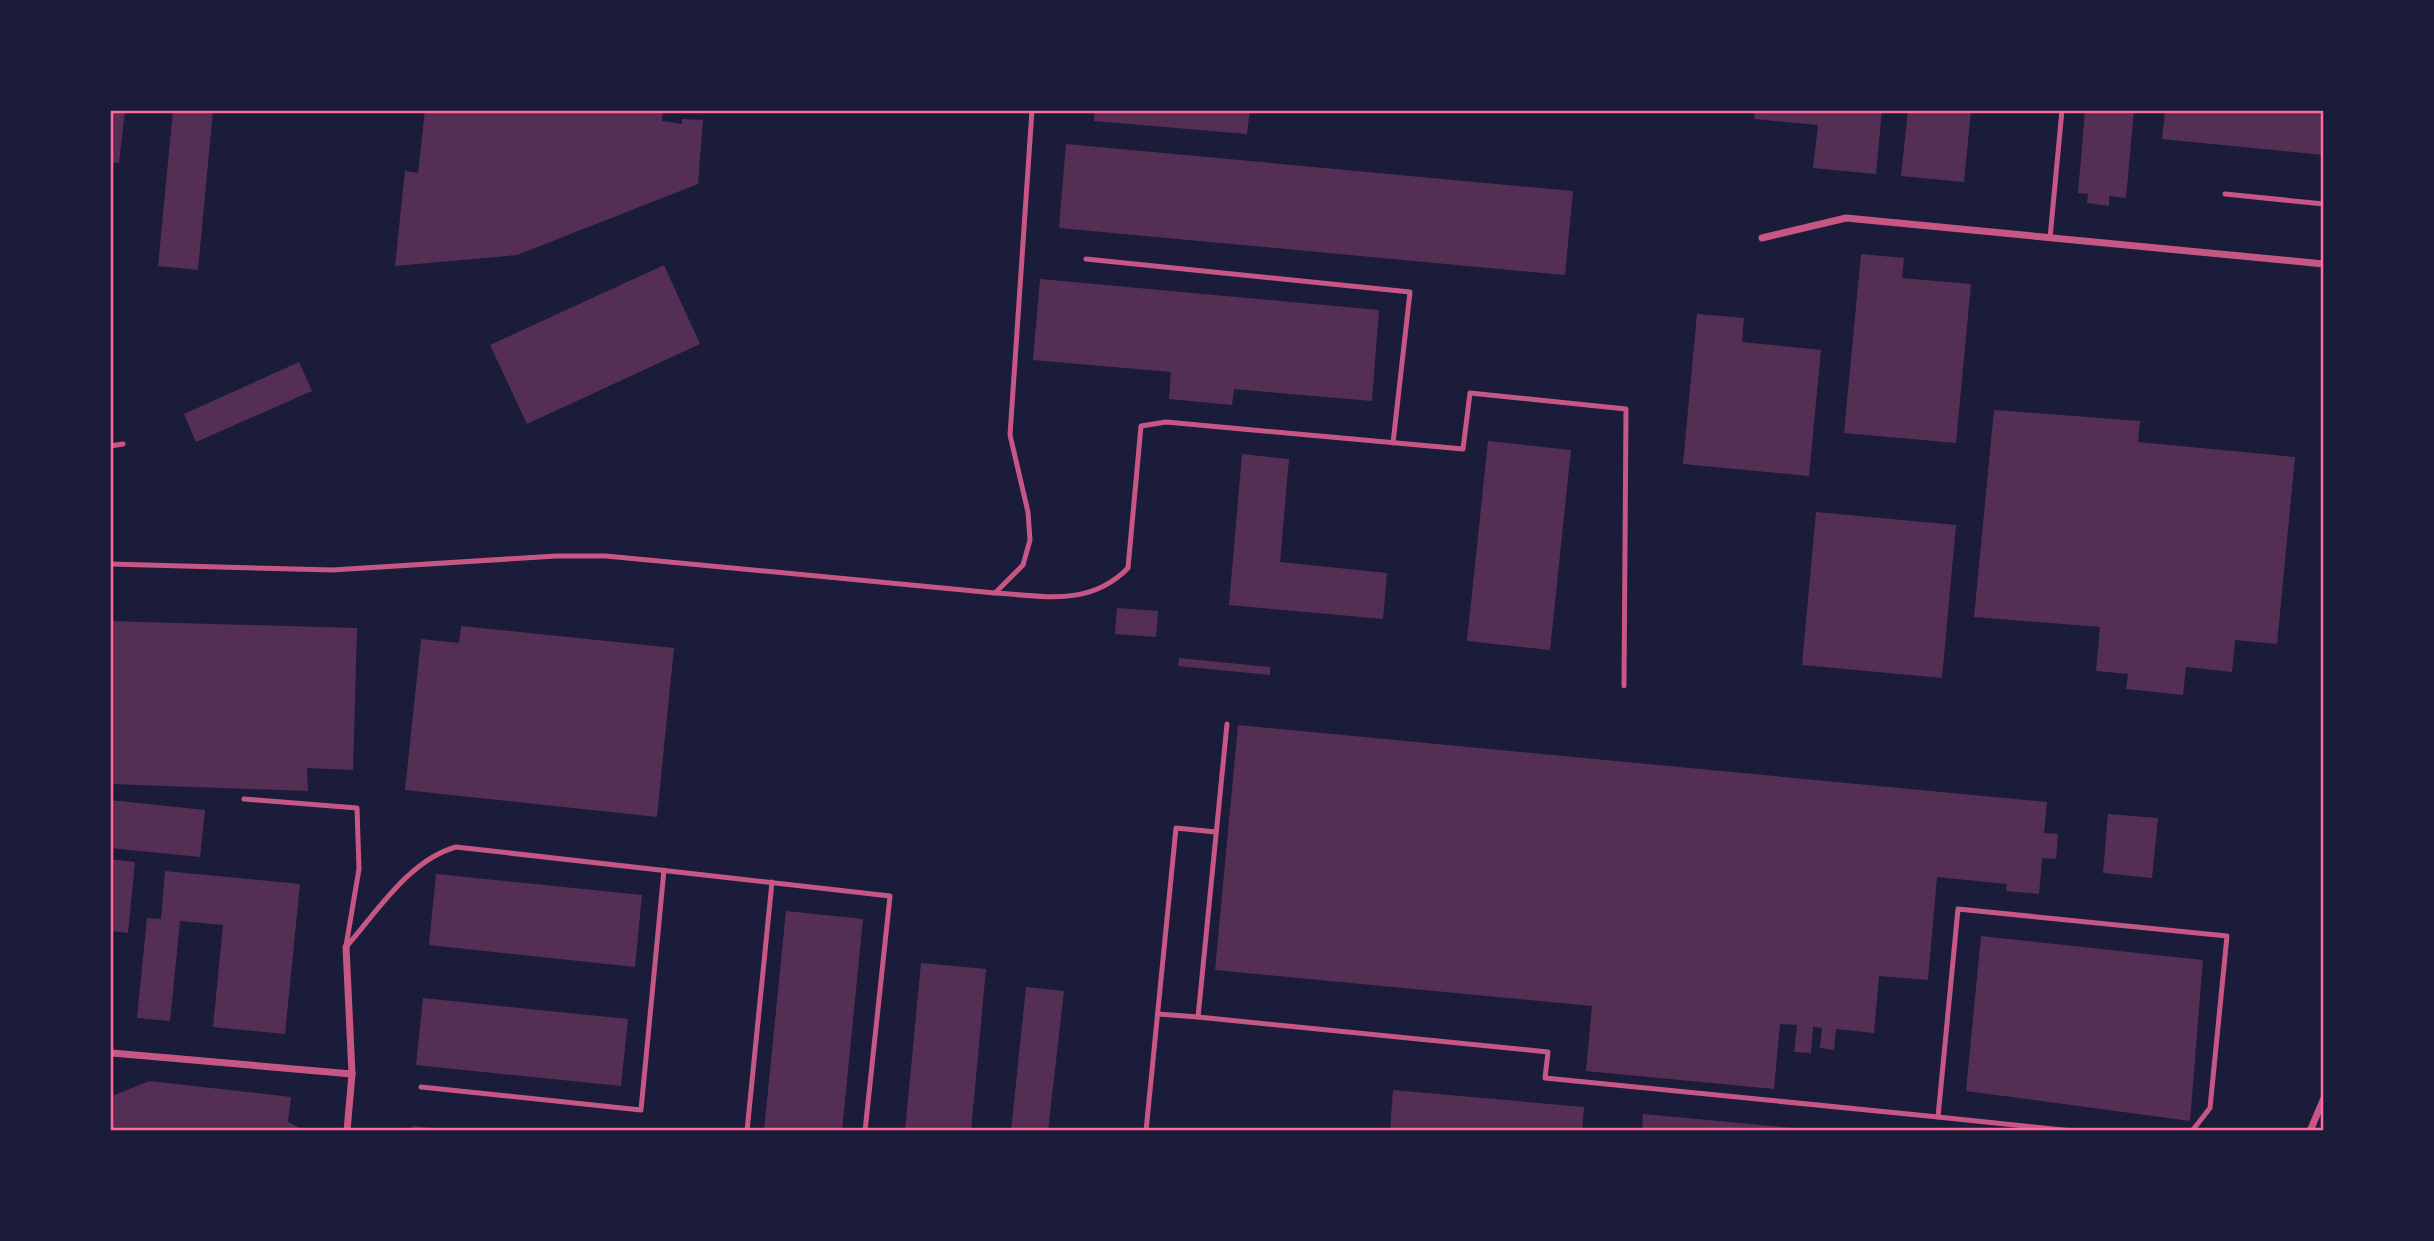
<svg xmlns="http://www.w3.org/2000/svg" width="2434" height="1241" font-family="'Open Sans',sans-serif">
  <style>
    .building { fill: #542f53 }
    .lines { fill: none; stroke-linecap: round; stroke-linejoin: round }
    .service { stroke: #c65784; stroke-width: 5 }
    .minor { stroke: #c65784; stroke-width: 7 }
    .neatline { fill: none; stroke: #ff6b9d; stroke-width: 2.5 }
  </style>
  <rect width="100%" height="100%" fill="#1b1b3a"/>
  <!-- building -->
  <g class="building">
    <polygon points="110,110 125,110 119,163 110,162"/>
    <polygon points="173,110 213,110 198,270 158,266"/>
    <polygon points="425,110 663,110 662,121 682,124 682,119 703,120 698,184 517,255 395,266 405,171 418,173"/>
    <polygon points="1095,110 1250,110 1247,134 1094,121"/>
    <polygon points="1755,110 1882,110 1876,174 1813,168 1818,125 1754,119"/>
    <polygon points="1908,110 1971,110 1964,182 1901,176"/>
    <polygon points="2085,110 2134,110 2126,198 2109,196 2109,206 2087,203 2088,194 2078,193"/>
    <polygon points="2165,110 2324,110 2324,155 2162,139"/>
    <polygon points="1066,144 1573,191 1565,275 1059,228"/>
    <polygon points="1861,254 1904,258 1902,278 1971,284 1956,443 1844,433"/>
    <polygon points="664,265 700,344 527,424 490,345"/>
    <polygon points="1040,279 1379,310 1372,401 1234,389 1232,405 1169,399 1171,372 1033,360"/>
    <polygon points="1697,314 1744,318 1742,342 1821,350 1809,476 1683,464"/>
    <polygon points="299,362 312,391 196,442 184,414"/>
    <polygon points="1994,410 2140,421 2138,442 2295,457 2277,644 2235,640 2232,672 2186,667 2183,695 2126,689 2128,674 2096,671 2100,627 1974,617"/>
    <polygon points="1488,441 1571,450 1550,650 1467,641"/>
    <polygon points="1242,454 1289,459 1280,562 1387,573 1383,619 1229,605"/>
    <polygon points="1816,512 1956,525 1942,678 1802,665"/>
    <polygon points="1117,608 1158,611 1156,637 1115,634"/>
    <polygon points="110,621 357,628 353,770 307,768 308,791 110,784"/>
    <polygon points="461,626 674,648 657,817 405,790 421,639 459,643"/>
    <polygon points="1179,658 1270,667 1270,675 1178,666"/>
    <polygon points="1238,725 2047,802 2044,833 2058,834 2056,859 2042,858 2039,894 2006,891 2007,884 1937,877 1928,980 1879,976 1874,1033 1836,1029 1834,1050 1820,1048 1822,1028 1813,1027 1811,1053 1794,1052 1797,1025 1780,1024 1774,1089 1586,1071 1592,1006 1215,970"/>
    <polygon points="110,800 205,810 200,857 110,848"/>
    <polygon points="2108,814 2158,818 2152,878 2103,873"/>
    <polygon points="110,859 135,862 128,933 110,931"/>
    <polygon points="165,871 300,884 285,1034 213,1027 223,925 180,921 170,1021 137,1018 147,918 161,919"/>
    <polygon points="436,874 642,895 635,967 429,945"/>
    <polygon points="786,911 863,919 842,1131 764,1131"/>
    <polygon points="1981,936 2203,960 2190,1121 1966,1091"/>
    <polygon points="921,963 986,969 971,1131 905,1131"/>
    <polygon points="1026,987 1064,991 1048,1131 1011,1131"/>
    <polygon points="423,998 628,1019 621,1086 416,1065"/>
    <polygon points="149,1081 291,1097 288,1122 305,1131 110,1131 110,1097"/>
    <polygon points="1393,1090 1584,1107 1582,1131 1390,1131"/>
    <polygon points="1643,1114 1803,1129 1803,1131 1642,1131"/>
    <polygon points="412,1126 441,1129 441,1131 411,1131"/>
  </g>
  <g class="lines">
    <!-- service -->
    <g class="service">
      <polyline points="2225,194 2324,204"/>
      <polyline points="2050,238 2062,110"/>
      <polyline points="1086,259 1410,292 1393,443"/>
      <polyline points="110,446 123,444"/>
      <polyline points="110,564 332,570 556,556 606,556 995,593 1023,565 1030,540 1028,512 1010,435 1032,110"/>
      <path d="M 995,593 C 1044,596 1090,607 1128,568 L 1141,426 L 1166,422 L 1463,449 L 1470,393 L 1626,409 L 1624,686"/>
      <polyline points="244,799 357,808 359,869 346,946"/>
      <path d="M 346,947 C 377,912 409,860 456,847 L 890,896 L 865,1131"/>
      <polyline points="1158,1014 1198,1017 1227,724"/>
      <polyline points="1198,1017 1548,1052 1545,1078 1938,1117 1958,909 2227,936 2210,1108 2192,1131"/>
      <polyline points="421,1087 641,1110 664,870"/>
      <polyline points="1938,1117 2072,1131"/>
      <polyline points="747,1131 772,882"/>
      <polyline points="1146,1131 1176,828 1216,832"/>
    </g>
    <!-- minor -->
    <g class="minor">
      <polyline points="1762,238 1846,218 2324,264"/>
      <polyline points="346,947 352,1074"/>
      <polyline points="112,1053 352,1074 347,1131"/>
      <polyline points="2310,1131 2324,1098"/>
    </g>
  </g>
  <!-- border -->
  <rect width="2434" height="1241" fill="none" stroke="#1b1b3a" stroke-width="224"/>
  <rect x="112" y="112" width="2210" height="1017" class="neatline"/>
</svg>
